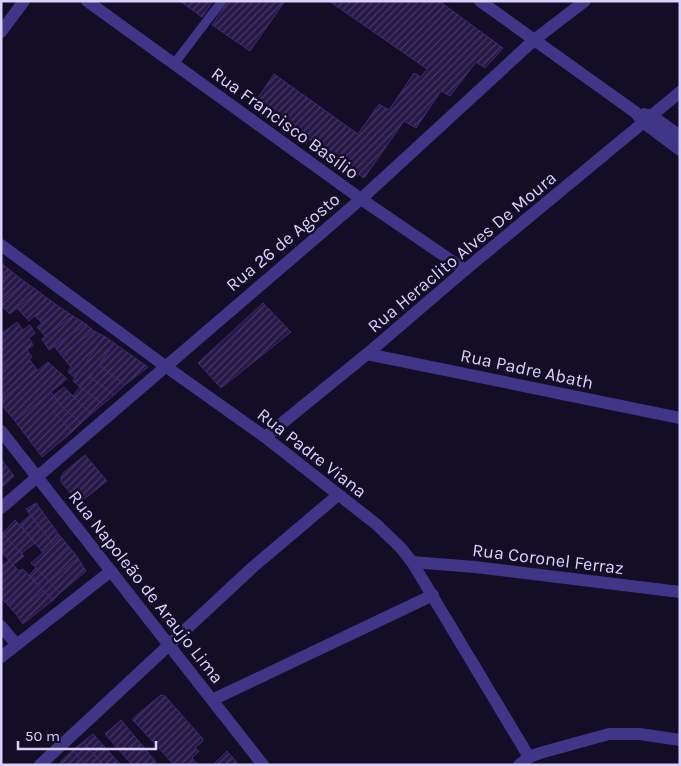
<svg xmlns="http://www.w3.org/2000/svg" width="681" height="766" font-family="Karla,sans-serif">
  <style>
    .building { fill: url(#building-hatch); stroke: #3f2874 }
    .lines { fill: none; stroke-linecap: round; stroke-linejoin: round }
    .lane { stroke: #403587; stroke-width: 9 }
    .street { stroke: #403587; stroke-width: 12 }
    .labels { text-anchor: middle; stroke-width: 5; stroke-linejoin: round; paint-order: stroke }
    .street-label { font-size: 18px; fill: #dbd1ff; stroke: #130d25 }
  </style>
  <defs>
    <pattern id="building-hatch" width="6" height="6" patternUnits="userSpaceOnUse" patternTransform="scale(1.25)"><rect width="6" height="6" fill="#261847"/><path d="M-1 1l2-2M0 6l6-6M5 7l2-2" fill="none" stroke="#453963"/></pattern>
  </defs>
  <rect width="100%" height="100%" fill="#130d25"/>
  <!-- building -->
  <g class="building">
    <polygon points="180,1 213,1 202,17"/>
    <polygon points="228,1 285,1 250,51 212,25"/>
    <polygon points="329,1 439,1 503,48 485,68 476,62 450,96 441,91 416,128 404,121 364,178 255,102 274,74 358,134 379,104 389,110 414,73 421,77 427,69"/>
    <polygon points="1,263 12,272 1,280"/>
    <polygon points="12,272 25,282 1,302 1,280"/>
    <polygon points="25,282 38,291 10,314 1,305 1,302"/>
    <polygon points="38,291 51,301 29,321 17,308"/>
    <polygon points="51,301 61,308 42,323 35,316"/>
    <polygon points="263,303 291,332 221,388 198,363"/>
    <polygon points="61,308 73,316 45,336 37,327"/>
    <polygon points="73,316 86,324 49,350 42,339"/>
    <polygon points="17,322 23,330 30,325 35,333 29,338 33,345 1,370 1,334"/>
    <polygon points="86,324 94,331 61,355 54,346"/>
    <polygon points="94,331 104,336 75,378 68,372 71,367 61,355"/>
    <polygon points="104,336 114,343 90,377 80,387 73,381"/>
    <polygon points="114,343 148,367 125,385 99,365"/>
    <polygon points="27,350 32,357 29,359 38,371 1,400 1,370"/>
    <polygon points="48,362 67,379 15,421 1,404 1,400"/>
    <polygon points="99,365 125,385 114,395 90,377"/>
    <polygon points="90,377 114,395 103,404 80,387"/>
    <polygon points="64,387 91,414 81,423 60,405 54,395"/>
    <polygon points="80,387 103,404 91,414 73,396"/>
    <polygon points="51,392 60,405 54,412 72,432 42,457 15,421"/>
    <polygon points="60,405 81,423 72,432 54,412"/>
    <polygon points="85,455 107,481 79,503 61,482 61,478 63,473"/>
    <polygon points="1,459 14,476 1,488"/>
    <polygon points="36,503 60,536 53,544 26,509"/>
    <polygon points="30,515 53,544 43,553 20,524"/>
    <polygon points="15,520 35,543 22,553 2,534"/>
    <polygon points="1,532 24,556 13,565 1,551"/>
    <polygon points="60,536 70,548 42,574 31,563 53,544"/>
    <polygon points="70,548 78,558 49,582 42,574"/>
    <polygon points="78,558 86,571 60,593 49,582"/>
    <polygon points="9,560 19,571 23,569 34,581 7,604 1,598 1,567"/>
    <polygon points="36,568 60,593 53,600 29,575"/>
    <polygon points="34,581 43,591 16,614 7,604"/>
    <polygon points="43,591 53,600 23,624 16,614"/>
    <polygon points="161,695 165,696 203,739 202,742 195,748 199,751 192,758 198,765 174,765 132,719"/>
    <polygon points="121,720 156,762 153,765 132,765 105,734"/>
    <polygon points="93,734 121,765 104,765 83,742"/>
    <polygon points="83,742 103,765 86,765 73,750"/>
    <polygon points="73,750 86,765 62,765 60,762"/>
    <polygon points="227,751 239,765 213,765"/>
  </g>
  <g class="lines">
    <!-- lane -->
    <polyline class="lane" points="174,64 222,1"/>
    <!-- street -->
    <g class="street">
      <polyline points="87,1 361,199 465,270"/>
      <polyline points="480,1 635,112 644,123 680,150"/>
      <polyline points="1,32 24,1"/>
      <polyline points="644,114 652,116 680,136"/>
      <polyline points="1,245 165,366 265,437 376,524 401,548 412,562 529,757"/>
      <polyline points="367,354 680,418"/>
      <polyline points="1,431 263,765"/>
      <polyline points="265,437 367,354 465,270 680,92"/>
      <polyline points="1,508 361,199 534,40 585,1"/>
      <polyline points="412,562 475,567 680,592"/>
      <polyline points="1,626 16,644"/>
      <polyline points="1,657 111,571"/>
      <polyline points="212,700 433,595"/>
      <polyline points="40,765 253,567 338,495"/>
      <polyline points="519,765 529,757 540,753 609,734 640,734 680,740"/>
    </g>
  </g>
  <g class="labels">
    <!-- street labels -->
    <g class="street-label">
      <text transform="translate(285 123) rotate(36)" y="6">Rua Francisco Basílio</text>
      <text transform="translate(283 242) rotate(-40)" y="6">Rua 26 de Agosto</text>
      <text transform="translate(462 252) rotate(-40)" y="6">Rua Heraclito Alves De Moura</text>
      <text transform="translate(527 369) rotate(12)" y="6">Rua Padre Abath</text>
      <text transform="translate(312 453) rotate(38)" y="6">Rua Padre Viana</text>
      <text transform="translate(548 559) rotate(7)" y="6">Rua Coronel Ferraz</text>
      <text transform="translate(146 587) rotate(52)" y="6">Rua Napoleão de Araujo Lima</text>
    </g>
  </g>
  <!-- border -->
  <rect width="681" height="766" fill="none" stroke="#dbd1ff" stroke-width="5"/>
  <!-- scale -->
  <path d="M18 741v8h138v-8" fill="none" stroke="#dbd1ff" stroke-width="2.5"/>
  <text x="25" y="741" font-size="15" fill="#dbd1ff" stroke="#130d25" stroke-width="4" paint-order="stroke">50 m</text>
</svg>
